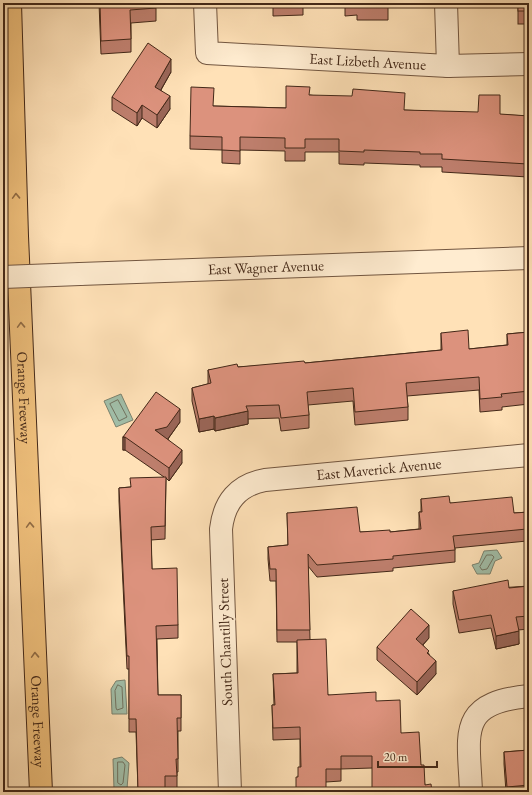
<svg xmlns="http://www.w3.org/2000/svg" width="532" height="795" font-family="'EB Garamond',serif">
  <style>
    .water { fill: #a1bea8; stroke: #7b826e }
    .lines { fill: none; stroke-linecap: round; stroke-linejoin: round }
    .shore { stroke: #727360; stroke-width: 1 }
    .minor-casing { stroke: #725640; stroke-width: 24 }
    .tertiary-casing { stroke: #725640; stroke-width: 24 }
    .motorway-casing { stroke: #432818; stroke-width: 24 }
    .minor { stroke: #ffecd0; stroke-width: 22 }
    .tertiary { stroke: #ffecd0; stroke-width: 22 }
    .motorway { stroke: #f0c07c; stroke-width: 22 }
    .tertiary-bridge-casing { stroke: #725640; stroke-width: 24; stroke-linecap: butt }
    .tertiary-bridge { stroke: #ffecd0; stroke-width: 22 }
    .wall { fill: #bd7e6c; stroke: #432818 }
    .shaded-wall { fill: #9a6658; stroke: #432818 }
    .building { fill: #dc927d; stroke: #432818 }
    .oneway { stroke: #916c45 }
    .labels { text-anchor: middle; stroke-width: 4; stroke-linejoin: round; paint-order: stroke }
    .street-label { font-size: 15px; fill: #432818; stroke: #ffecd0 }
  </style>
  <rect width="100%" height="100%" fill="#ffe1b7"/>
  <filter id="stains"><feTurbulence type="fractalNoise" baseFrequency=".005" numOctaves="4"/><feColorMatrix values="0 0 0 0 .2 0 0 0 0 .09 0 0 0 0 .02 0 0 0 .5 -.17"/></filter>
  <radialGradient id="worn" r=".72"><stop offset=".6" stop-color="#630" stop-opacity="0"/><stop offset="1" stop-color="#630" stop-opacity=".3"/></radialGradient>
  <!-- water -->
  <g class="water">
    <polygon points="121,394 133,420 116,427 104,401"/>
    <polygon points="497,550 502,558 495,561 490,574 477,574 472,565 479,563 484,551"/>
    <polygon points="125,680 127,714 112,714 111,689 116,681"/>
    <polygon points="122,757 129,763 127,789 114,789 113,759"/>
  </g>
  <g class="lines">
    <!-- shore -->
    <g class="shore">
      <polygon points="118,400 127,417 119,421 110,404"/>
      <polygon points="487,555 492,555 494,557 487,569 482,570 480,567"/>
      <polygon points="118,685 122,687 123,708 117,710 116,708 115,691"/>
      <polygon points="118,762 123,762 125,765 123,783 121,785 118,783"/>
    </g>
    <!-- minor casing -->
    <g class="minor-casing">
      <g id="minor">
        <path id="s1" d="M 205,3 L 207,53 L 448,66 L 529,64"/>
        <polyline points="446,3 448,66"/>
        <path id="s2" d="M 230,792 L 221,529 C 224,502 238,485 265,480 L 529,455"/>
        <path d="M 471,792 C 469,734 456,703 529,696"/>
      </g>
    </g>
    <!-- tertiary casing -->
    <g class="tertiary-casing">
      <g id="tertiary">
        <path id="s3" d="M 80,274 L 529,258"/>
      </g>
    </g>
    <!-- motorway casing -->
    <g class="motorway-casing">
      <g id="motorway">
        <path id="s4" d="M 10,3 L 17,236 L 41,792"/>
      </g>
    </g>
    <!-- minor -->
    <use href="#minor" class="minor"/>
    <!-- tertiary -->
    <use href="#tertiary" class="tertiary"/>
    <!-- motorway -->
    <use href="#motorway" class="motorway"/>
    <!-- tertiary-bridge casing -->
    <g class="tertiary-bridge-casing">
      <polyline id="tertiary-bridge" points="3,277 80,274"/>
    </g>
    <!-- tertiary-bridge -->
    <use href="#tertiary-bridge" class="tertiary-bridge"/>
  </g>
  <!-- wall -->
  <g class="wall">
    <polygon points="99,3 156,3 156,21 131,23 131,52 101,54"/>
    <polygon points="273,3 303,3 303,15 273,16"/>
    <polygon points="345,3 388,3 388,20 357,20 357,15 345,16"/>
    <rect x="518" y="3" width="11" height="21"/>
    <polygon points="171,72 161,90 170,109 157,128 142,118 137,126 112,110 112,97"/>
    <polygon points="310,95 404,110 529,116 529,166 528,177 442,172 442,167 420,167 420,165 364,163 364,165 339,164 339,152 305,152 305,161 285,161 285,151 240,150 240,164 222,163 222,150 190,149 190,136 213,106 286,108"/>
    <polygon points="529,332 529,404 502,407 502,410 480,412 479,390 407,396 408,407 408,420 355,425 353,401 308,405 309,415 309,428 281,431 279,418 248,419 248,424 215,431 214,429 199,432 192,401 192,388 208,384 208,370 238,367 305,363 441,350 441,333 469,349 507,345 507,334"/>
    <polygon points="180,422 168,439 182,463 169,481 166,478 165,539 151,540 152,569 178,625 178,638 157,639 158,695 181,695 181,731 178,731 178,772 177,772 177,789 138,790 136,732 129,732 129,669 127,669 119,501 119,488 130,487 164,477 125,450 123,450 123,437"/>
    <polygon points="421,499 450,503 514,513 529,512 529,554 528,554 527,541 455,548 455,562 393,568 393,571 317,577 308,566 310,639 328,695 376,701 401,733 421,765 425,785 432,792 372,768 341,769 341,781 326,782 298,777 300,767 300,739 273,740 272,705 274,705 273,674 297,673 297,642 277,642 276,581 270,581 268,559 268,547 288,545 287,513 360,532 390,532 419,529 419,512 421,512"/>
    <polygon points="529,586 529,629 518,630 519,644 496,649 491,628 459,633 453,604 453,591"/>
    <polygon points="429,638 423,645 429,654 436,674 417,695 377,660 377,647"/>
    <polygon points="529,750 529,792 506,792 504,764 504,752"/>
  </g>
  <!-- shaded-wall -->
  <g class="shaded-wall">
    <polygon points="171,59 171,72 155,100 155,87"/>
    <polygon points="170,96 170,109 157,128 157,115"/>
    <polygon points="142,105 142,118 137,126 137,113"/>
    <polygon points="529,153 529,166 528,177 528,164"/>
    <polygon points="180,409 180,422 167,440 155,430"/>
    <polygon points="248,411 248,424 215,431 215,418"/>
    <polygon points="214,416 214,429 199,432 199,419"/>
    <rect x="123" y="437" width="2" height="13"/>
    <polygon points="182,450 182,463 169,481 169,468"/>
    <polygon points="429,625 429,638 416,652 416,639"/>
    <polygon points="519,631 519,644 496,649 496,636"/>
    <polygon points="436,661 436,674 417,695 417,682"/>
  </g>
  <!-- building -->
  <g class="building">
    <polygon points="100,3 156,3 156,8 130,10 131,39 101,41"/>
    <rect x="357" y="3" width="31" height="4"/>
    <rect x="518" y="3" width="11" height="8"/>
    <polygon points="148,43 171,59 155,87 170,96 157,115 142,105 137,113 112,97"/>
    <polygon points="286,86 310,87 309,95 352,96 353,89 405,93 404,110 478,112 479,95 500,95 500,114 529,116 528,164 442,159 442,154 420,154 420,152 364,150 364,152 339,151 339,139 305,139 305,148 285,148 285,138 240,137 240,151 222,150 222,137 190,136 191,87 214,88 213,106 286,108"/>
    <polygon points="468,330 469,349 508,345 507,334 529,332 529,391 501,394 502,397 480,399 479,377 406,383 408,407 355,412 353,388 307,392 309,415 281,418 279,405 246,406 248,411 215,418 214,416 199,419 192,388 211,383 208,370 237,364 238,367 304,361 305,363 442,350 441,333"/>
    <polygon points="156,392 180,409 167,427 155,430 182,450 169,468 125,437 123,437"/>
    <polygon points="166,477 165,526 151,527 152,569 177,568 178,625 156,626 158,695 181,695 181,718 177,718 178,759 176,759 177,776 165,776 165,792 124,792 124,791 138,790 136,719 129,719 129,656 127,656 119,488 131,487 130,478"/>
    <polygon points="449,496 450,503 512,497 514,513 529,512 529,542 528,542 527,529 453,536 455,550 393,556 393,559 317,565 308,554 310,630 277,630 276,569 270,569 268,547 288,545 287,513 357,507 360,532 390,530 390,532 421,529 419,512 422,512 421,499"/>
    <polygon points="508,580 509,588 529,586 529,616 516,617 519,631 496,636 491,615 459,620 453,591"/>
    <polygon points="411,609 429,625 416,639 429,651 427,653 436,661 417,682 377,647"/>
    <polygon points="326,639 328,695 376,692 376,701 400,700 401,733 419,732 421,765 424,765 425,785 431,784 432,792 372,792 372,756 341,756 341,769 326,769 326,792 296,792 296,777 298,777 298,767 301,767 300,727 273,728 272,705 275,705 273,674 298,673 297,640"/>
    <polygon points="529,750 529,785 507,787 504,752"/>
  </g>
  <!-- one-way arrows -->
  <defs><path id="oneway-chevron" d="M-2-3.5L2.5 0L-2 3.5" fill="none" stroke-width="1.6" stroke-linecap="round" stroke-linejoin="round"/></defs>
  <g class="oneway">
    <use href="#oneway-chevron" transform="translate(16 196) rotate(-92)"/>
    <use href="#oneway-chevron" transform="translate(21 325) rotate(-92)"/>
    <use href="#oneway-chevron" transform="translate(30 525) rotate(-92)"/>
    <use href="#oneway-chevron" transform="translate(35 655) rotate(-92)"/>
  </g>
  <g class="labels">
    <!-- street labels -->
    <g class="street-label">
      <text dy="5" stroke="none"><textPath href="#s1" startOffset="211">East Lizbeth Avenue</textPath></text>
      <text dy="5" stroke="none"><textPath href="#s3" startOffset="186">East Wagner Avenue</textPath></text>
      <text dy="5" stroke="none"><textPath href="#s4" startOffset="395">Orange Freeway</textPath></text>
      <text dy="5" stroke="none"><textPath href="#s2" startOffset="449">East Maverick Avenue</textPath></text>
      <text transform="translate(225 642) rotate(-92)" y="5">South Chantilly Street</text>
      <text dy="5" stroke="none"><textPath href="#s4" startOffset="719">Orange Freeway</textPath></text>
    </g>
  </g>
  <!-- margin -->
  <rect width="532" height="795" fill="none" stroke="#ffe1b7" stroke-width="16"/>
  <rect x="4" y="4" width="524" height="787" fill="none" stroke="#432818" stroke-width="2"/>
  <rect x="8" y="8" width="516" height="779" fill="none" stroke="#432818"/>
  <!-- scale -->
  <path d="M378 761v6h59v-6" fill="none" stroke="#432818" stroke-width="2"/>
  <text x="384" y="761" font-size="12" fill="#432818" stroke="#ffecd0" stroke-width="3" paint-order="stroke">20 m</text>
  <rect width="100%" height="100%" filter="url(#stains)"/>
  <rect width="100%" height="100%" fill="url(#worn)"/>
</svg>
